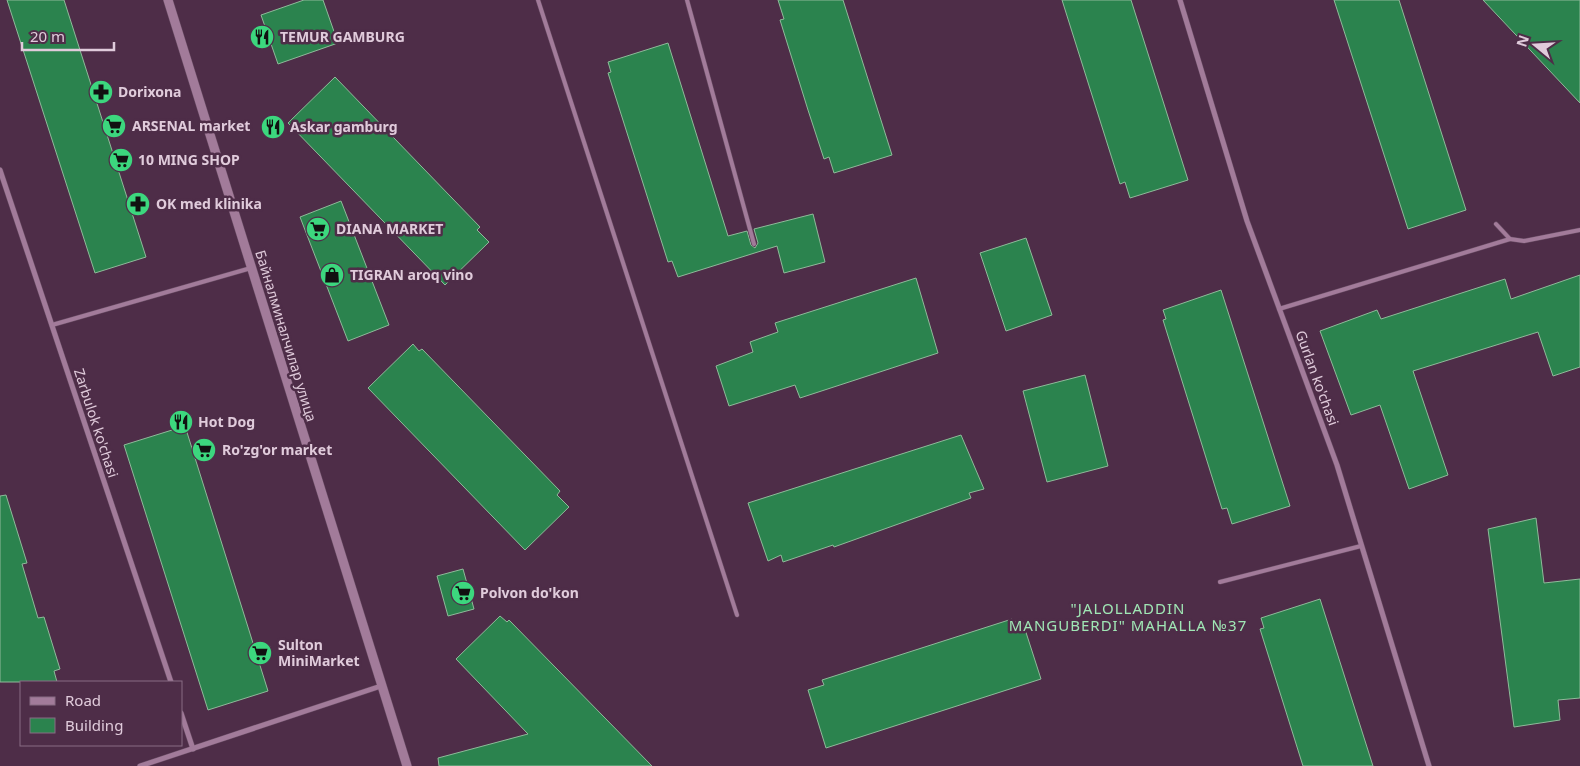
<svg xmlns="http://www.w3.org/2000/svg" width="1580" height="766" font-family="'Noto Sans',sans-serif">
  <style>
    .building { fill: #2b834e; stroke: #8fba9a }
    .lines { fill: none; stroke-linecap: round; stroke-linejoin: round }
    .service-casing { stroke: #674b62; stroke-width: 5 }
    .minor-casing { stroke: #674b62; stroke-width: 6 }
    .tertiary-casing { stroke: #674b62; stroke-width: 10 }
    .service { stroke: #a27b9a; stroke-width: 4 }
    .minor { stroke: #a27b9a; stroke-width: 5 }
    .tertiary { stroke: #a27b9a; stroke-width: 9 }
    .labels { text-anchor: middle; stroke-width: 5; stroke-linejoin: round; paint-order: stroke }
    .poi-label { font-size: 14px; font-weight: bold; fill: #e0cbdb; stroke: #4e2d48; text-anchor: start }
    .street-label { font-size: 14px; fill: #e0cbdb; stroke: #4e2d48 }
    .neighbourhood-label { font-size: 15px; letter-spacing: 1px; fill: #a0e7b5; stroke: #4e2d48 }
  </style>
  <rect width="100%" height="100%" fill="#4e2d48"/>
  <!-- building -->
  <g class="building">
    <polygon points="7,0 64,0 146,257 95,273"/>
    <polygon points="304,0 323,0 338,43 278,64 261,15"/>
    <polygon points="778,0 843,0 892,155 834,173 829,157 824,159 808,110 780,20 784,19"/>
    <polygon points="1062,0 1131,0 1188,180 1130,198 1125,182 1120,184"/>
    <polygon points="1334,0 1399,0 1466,210 1408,229"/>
    <polygon points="1483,0 1580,0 1580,103"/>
    <polygon points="668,43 728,236 747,231 751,245 755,248 758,243 754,229 813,214 825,262 784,273 777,246 678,277 672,261 668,262 608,73 611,72 608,62"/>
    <polygon points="335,77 480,227 477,230 489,242 445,285 288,123"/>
    <polygon points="341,201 389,325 348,341 300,217"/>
    <polygon points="1026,238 1052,315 1006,331 980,253"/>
    <polygon points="1580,275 1580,367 1553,376 1538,332 1413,371 1448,475 1409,489 1380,405 1351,415 1320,331 1377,310 1381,319 1505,279 1511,299"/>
    <polygon points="916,278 938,353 800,398 795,385 729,406 716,366 753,352 750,342 778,332 775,323"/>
    <polygon points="1221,290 1290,506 1232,524 1227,508 1222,509 1163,320 1166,319 1163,310"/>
    <polygon points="413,344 419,351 422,349 560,491 557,495 569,507 525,550 368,388"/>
    <polygon points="1085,375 1108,466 1047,482 1023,391"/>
    <polygon points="185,426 268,691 208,710 124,445"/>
    <polygon points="961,435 984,489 969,493 971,498 834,547 833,545 783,562 781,555 768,561 748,503"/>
    <polygon points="6,495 27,563 22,564 38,618 44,617 60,669 54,671 57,682 0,682 0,496"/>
    <polygon points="1536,518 1544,583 1580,579 1580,698 1558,700 1560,720 1514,727 1488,529"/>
    <polygon points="463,569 474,609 448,616 437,576"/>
    <polygon points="1320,599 1373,766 1303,766 1260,629 1264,628 1261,618"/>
    <polygon points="500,616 507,622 509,620 652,766 439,766 438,758 528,734 456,659"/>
    <polygon points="1012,619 1013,623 1022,620 1041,679 826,748 808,690 824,685 822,680"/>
  </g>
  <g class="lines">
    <!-- service casing -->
    <g class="service-casing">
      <g id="service">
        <polyline points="538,0 737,615"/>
        <polyline points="687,0 754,244"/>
        <polyline points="1496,224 1510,239 1524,241 1580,230"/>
        <polyline points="1279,309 1510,239"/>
        <polyline points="52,325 251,268"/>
        <polyline points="1220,582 1361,546"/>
      </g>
    </g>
    <!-- minor casing -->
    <g class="minor-casing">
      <g id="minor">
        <polyline points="1180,0 1247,221 1337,465 1429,766"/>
        <polyline points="0,170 171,682"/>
        <polyline points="181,713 193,749"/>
        <polyline points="140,766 381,686"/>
      </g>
    </g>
    <!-- tertiary casing -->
    <g class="tertiary-casing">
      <polyline id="tertiary" points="168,0 407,766"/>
    </g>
    <!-- service -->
    <use href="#service" class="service"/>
    <!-- minor -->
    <use href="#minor" class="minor"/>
    <!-- tertiary -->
    <use href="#tertiary" class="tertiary"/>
  </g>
  <!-- icons -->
  <defs>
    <g id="restaurant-disc" transform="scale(1.25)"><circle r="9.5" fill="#3cd77e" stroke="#4e2d48"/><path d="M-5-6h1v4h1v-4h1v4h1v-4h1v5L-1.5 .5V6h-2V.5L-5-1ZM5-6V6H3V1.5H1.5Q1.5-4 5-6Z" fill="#111"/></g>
    <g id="pharmacy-disc" transform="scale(1.25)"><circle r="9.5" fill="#3cd77e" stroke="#4e2d48"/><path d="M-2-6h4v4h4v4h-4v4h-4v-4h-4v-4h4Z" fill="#111"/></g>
    <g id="supermarket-disc" transform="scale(1.25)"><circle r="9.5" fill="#3cd77e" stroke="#4e2d48"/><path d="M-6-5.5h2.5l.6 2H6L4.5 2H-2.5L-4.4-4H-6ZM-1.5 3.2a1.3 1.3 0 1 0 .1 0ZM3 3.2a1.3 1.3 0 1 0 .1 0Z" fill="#111"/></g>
    <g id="shop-disc" transform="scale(1.25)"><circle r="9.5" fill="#3cd77e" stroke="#4e2d48"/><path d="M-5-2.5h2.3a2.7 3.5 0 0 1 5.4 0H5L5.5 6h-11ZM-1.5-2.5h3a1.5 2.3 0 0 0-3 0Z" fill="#111"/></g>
  </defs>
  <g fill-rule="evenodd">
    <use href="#restaurant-disc" x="262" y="37"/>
    <use href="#pharmacy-disc" x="101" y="92"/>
    <use href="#supermarket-disc" x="114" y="126"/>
    <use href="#restaurant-disc" x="273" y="127"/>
    <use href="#supermarket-disc" x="121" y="160"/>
    <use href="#pharmacy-disc" x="138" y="204"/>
    <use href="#supermarket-disc" x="318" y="229"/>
    <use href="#shop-disc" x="332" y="275"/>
    <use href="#restaurant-disc" x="181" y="422"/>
    <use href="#supermarket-disc" x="204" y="450"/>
    <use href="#supermarket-disc" x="463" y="593"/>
    <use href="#supermarket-disc" x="260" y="653"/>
  </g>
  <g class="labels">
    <!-- poi labels -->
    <g class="poi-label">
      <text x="280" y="42">TEMUR GAMBURG</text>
      <text x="118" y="97">Dorixona</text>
      <text x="132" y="131">ARSENAL market</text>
      <text x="290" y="132">Askar gamburg</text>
      <text x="138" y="165">10 MING SHOP</text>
      <text x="156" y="209">OK med klinika</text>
      <text x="336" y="234">DIANA MARKET</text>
      <text x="350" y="280">TIGRAN aroq vino</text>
      <text x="198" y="427">Hot Dog</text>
      <text x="222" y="455">Ro'zg'or market</text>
      <text x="480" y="598">Polvon do'kon</text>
      <text x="278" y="650">Sulton<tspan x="278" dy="16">MiniMarket</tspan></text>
    </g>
    <!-- street labels -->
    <g class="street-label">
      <text transform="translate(286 336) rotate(73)" y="5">Байналминалчилар улица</text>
      <text transform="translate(1317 378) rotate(70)" y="5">Gurlan ko'chasi</text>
      <text transform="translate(96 423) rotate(72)" y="5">Zarbulok ko'chasi</text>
    </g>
    <!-- neighbourhood labels -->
    <g class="neighbourhood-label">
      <text x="1128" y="614">"JALOLLADDIN<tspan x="1128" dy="17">MANGUBERDI" MAHALLA №37</tspan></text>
    </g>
  </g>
  <!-- legend -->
  <rect x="20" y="681" width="162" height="65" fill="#4e2d48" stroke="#886c83"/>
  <rect x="30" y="697" width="25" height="8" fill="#a27b9a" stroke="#886c83"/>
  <text x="65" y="706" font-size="15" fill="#e0cbdb">Road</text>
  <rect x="30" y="718" width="25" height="15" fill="#2b834e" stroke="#886c83"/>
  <text x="65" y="731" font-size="15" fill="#e0cbdb">Building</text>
  <!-- north arrow -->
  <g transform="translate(1535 45) rotate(288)" stroke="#4e2d48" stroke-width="4" paint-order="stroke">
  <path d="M0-4L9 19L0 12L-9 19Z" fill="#e0cbdb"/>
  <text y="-8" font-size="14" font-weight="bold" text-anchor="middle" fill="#e0cbdb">N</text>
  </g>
  <!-- scale -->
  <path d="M22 42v8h92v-8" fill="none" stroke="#e0cbdb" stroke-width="2.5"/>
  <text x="30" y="42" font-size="15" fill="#e0cbdb" stroke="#4e2d48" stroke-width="4" paint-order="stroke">20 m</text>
</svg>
